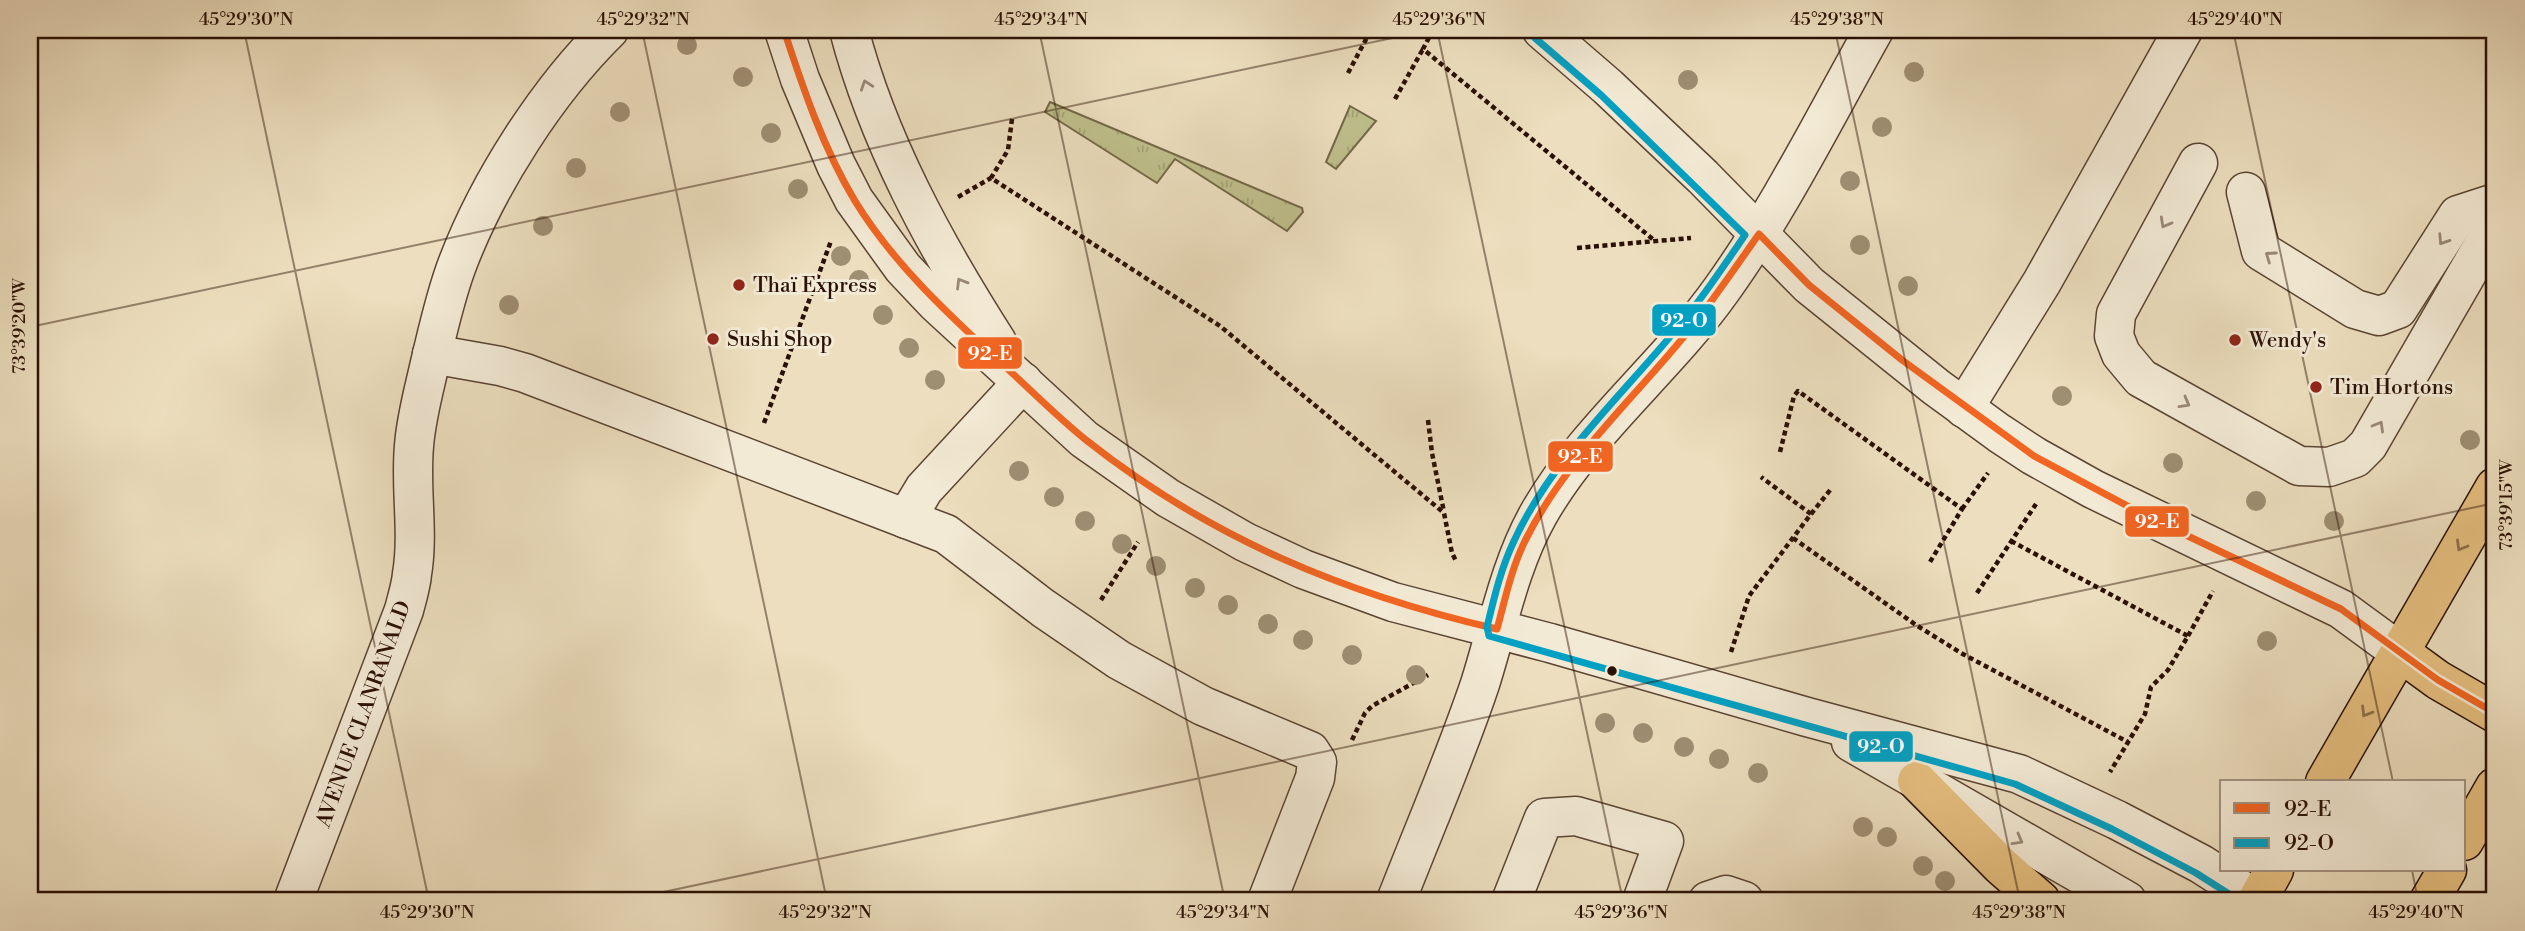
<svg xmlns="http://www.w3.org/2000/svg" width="2525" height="931" font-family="'Libre Bodoni',serif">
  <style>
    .grass { fill: url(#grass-tufts); stroke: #746848; stroke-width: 2 }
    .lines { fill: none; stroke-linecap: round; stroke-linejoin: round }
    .minor-casing { stroke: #5a4432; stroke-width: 41 }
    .major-casing { stroke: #2a1004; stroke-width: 41 }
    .highway-casing { stroke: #2a1004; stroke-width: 41 }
    .path { stroke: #2a1004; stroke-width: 4.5; stroke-dasharray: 5 3.5; stroke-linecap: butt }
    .minor { stroke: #f3ead5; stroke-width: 38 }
    .major { stroke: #e6bf7f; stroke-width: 38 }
    .highway { stroke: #e6bf7f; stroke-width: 38 }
    .bus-1-casing { stroke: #f3ead5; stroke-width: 12 }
    .bus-2-casing { stroke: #f3ead5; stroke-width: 12 }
    .bus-1 { stroke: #f26522; stroke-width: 7 }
    .bus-2 { stroke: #02a1c4; stroke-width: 7 }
    .tree { fill: #9e8e72 }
    .oneway { stroke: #987 }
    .oneway2 { stroke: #917048 }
    .ticks { fill: none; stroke: #2a1004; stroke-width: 2; stroke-opacity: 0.45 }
    .poi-dot { fill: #8f2418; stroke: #f3ead5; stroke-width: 2.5 }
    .bus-dot { fill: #2a1004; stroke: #f3ead5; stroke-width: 2.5 }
    .labels { text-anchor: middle; stroke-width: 6; stroke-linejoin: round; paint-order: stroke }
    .poi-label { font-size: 21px; fill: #2a1004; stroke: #f3ead5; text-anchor: start }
    .street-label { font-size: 21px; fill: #2a1004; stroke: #f3ead5 }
    .line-badge { stroke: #f3ead5; stroke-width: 2.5 }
    .badge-label { font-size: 19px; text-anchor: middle; font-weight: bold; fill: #fff }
    .neatline { fill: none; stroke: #2a1004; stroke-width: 2.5 }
    .ticks-label { font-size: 18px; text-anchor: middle; fill: #2a1004 }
  </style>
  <defs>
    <pattern id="grass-tufts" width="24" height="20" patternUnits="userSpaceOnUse" patternTransform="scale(1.75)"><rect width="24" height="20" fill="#bfbf8c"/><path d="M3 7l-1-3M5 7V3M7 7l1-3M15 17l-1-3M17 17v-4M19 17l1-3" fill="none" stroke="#a4a377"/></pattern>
  </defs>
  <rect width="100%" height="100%" fill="#ecdebe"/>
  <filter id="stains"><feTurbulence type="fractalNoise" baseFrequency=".00286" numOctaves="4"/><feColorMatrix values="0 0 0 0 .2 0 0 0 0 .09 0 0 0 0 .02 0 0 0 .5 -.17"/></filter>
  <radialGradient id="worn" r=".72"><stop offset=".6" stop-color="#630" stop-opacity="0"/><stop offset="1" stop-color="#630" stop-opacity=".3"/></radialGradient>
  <!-- grass -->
  <g class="grass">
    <polygon points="1050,102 1302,208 1303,212 1287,231 1175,159 1157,183 1045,112"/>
    <polygon points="1350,106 1376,121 1336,169 1326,162"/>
  </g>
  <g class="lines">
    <!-- minor casing -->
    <g class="minor-casing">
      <g id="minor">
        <polyline points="784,30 800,79 836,165 854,200 903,268 936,303 1084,439 1168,498 1245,542 1303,569 1393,602 1550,643 1807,717 2019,774 2117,820 2201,864 2257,900"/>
        <path d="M 849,30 C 878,141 935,245 997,342"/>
        <polyline points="1542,30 1608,87 1703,177 1809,285 1936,387 1999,433 2034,456 2093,489 2341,609 2401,653"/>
        <polyline points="2198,163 2116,314 2114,336 2121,354 2141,378 2299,466 2329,467 2355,458 2368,445 2495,225"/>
        <polyline points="2246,192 2261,251 2355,309 2379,316 2398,309 2458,215 2495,203"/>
        <polyline points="432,354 500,366 525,373 946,534 1043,608 1119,660 1203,706 1310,751 1317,762 1315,778 1267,901"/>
        <polyline points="1964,408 2042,282 2183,30"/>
        <polyline points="906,519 924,489 1023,382"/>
        <polyline points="1851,742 2127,901"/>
        <path d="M 293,901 L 404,610 C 407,598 411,586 412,574 C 419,532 410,489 414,446 C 416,418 424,390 430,363 C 438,330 445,297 457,265 C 488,183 547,91 609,30"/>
        <path d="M 1396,901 C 1424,829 1455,758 1480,684 C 1498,627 1509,567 1538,515 C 1586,430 1666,368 1722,289 C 1780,208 1825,117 1874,30"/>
        <polyline points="1511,901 1544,818 1576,816 1664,841 1642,901"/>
        <polyline points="1708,901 1726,895 1744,901"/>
      </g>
    </g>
    <!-- major casing -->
    <g class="major-casing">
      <g id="major">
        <polyline points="2401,653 2438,680 2495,713"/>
        <polyline points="1917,781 2001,866 2041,901"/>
        <polyline points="2325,782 2495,487"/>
        <polyline points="2257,901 2274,870"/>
      </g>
    </g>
    <!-- highway casing -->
    <g class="highway-casing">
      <g id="highway">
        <polyline points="2464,841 2495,787"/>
        <polyline points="2429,901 2447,870"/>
      </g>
    </g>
    <!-- path -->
    <g class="path">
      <polyline points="1433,30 1423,49 1655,241"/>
      <polyline points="1348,73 1371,30"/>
      <polyline points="1395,99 1423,49"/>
      <polyline points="1012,119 1008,150 991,178 1220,326 1444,513 1452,553 1456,561"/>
      <polyline points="958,197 991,178"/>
      <polyline points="1577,248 1691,238"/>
      <polyline points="1428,420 1432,453 1444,512"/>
      <polyline points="764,423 831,241"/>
      <polyline points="1780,452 1794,396 1798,391 1962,509 1930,562"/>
      <polyline points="1962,509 1988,473"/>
      <polyline points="1811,514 1831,489"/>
      <polyline points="1793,538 1916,625 1961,653 2128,742"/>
      <polyline points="2011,541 2188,636 2168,670 2151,687 2145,714 2110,772"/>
      <polyline points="1977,593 2036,504"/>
      <polyline points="1101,600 1138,542"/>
      <polyline points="2188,636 2213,591"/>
      <polyline points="1731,652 1749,596 1811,514 1761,477"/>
      <polyline points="1352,740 1365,713 1372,706 1428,675"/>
    </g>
    <!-- minor -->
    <use href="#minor" class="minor"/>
    <!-- major -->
    <use href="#major" class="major"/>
    <!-- highway -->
    <use href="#highway" class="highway"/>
    <!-- bus-1 casing -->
    <g class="bus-1-casing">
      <path id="bus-1" d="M 784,30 C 803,88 823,148 855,201 C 893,263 947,313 1000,362 C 1029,388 1056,416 1086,440 C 1210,538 1345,594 1497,629 C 1505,600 1511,570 1524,543 C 1561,467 1623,409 1677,345 C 1707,310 1732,272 1759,234 L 1809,285 L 1902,360 L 2034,456 L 2150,518 L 2341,609 L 2438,680 L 2495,713"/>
    </g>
    <!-- bus-2 casing -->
    <g class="bus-2-casing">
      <path id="bus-2" d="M 1535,38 L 1601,95 L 1745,235 C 1721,270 1697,306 1669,338 C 1614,403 1550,463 1514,541 C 1501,568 1494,598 1487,627 L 1489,636 L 2015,784 L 2112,829 L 2196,873 L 2240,901"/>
    </g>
    <!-- bus-1 -->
    <use href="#bus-1" class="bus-1"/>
    <!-- bus-2 -->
    <use href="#bus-2" class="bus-2"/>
  </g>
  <!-- trees -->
  <g class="tree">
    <circle cx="687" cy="45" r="10"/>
    <circle cx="1914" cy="72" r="10"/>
    <circle cx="743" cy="77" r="10"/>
    <circle cx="1688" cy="80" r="10"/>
    <circle cx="620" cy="112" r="10"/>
    <circle cx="1882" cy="127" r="10"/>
    <circle cx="771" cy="133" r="10"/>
    <circle cx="576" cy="168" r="10"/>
    <circle cx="1850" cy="181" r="10"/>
    <circle cx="798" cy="189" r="10"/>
    <circle cx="543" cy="226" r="10"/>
    <circle cx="1860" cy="245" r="10"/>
    <circle cx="841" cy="256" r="10"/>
    <circle cx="859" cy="280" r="10"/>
    <circle cx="1908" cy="286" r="10"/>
    <circle cx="509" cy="305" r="10"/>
    <circle cx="883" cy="315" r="10"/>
    <circle cx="909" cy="348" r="10"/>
    <circle cx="935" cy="380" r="10"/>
    <circle cx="2062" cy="396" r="10"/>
    <circle cx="2470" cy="440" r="10"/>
    <circle cx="2173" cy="463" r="10"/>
    <circle cx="1019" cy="471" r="10"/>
    <circle cx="1054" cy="497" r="10"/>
    <circle cx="2256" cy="501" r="10"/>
    <circle cx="1085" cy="521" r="10"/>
    <circle cx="2334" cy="521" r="10"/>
    <circle cx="1122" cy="544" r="10"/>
    <circle cx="1156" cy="566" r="10"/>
    <circle cx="1195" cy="588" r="10"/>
    <circle cx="1228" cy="605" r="10"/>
    <circle cx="1268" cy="624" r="10"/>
    <circle cx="1303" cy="640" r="10"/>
    <circle cx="2267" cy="641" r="10"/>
    <circle cx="1352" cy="655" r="10"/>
    <circle cx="1416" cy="675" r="10"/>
    <circle cx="1605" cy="723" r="10"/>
    <circle cx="1643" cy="733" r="10"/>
    <circle cx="1684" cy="747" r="10"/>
    <circle cx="1719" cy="759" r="10"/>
    <circle cx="1758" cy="773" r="10"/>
    <circle cx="1863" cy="827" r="10"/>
    <circle cx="1887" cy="837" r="10"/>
    <circle cx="1923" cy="866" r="10"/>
    <circle cx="1945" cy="881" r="10"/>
  </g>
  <!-- one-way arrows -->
  <defs><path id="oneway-chevron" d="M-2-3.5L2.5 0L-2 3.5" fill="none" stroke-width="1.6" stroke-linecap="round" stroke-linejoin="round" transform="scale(1.75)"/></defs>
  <g class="oneway">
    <use href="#oneway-chevron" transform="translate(866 85) rotate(-109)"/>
    <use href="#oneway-chevron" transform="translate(2165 223) rotate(119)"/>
    <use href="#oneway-chevron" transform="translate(2443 240) rotate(123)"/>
    <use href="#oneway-chevron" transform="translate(2270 256) rotate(-145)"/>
    <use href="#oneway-chevron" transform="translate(961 283) rotate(-121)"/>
    <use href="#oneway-chevron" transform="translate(2185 403) rotate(29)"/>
    <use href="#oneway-chevron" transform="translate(2379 426) rotate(-60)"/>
    <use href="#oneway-chevron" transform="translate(2018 840) rotate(29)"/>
  </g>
  <g class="oneway2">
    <use href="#oneway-chevron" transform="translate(2461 546) rotate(120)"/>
    <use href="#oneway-chevron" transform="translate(2366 712) rotate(121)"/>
  </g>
  <!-- ticks -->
  <path class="ticks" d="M 244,30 L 429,901M 642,30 L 827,901M 1039,30 L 1225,901M 1437,30 L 1623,901M 1835,30 L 2020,901M 2233,30 L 2393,782M 30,327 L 1430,30M 2412,870 L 2418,901M 30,895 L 31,901M 621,901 L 2495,503"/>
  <!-- markers -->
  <g class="poi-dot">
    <circle cx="739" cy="285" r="7"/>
    <circle cx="713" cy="339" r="7"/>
    <circle cx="2235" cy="340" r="7"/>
    <circle cx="2316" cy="387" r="7"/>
  </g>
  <circle class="bus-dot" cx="1612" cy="671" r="6"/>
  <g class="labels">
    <!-- poi labels -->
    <g class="poi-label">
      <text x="753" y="292">Thaï Express</text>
      <text x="727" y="346">Sushi Shop</text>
      <text x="2249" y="347">Wendy's</text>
      <text x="2330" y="394">Tim Hortons</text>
    </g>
    <!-- street labels -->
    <g class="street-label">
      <text transform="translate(363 714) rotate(-70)" y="7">AVENUE CLANRANALD</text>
    </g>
  </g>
  <g class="line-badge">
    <rect x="1651" y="303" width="66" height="34" rx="7" fill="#02a1c4"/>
    <rect x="957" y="336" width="66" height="34" rx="7" fill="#f26522"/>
    <rect x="1547" y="440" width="67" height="33" rx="7" fill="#f26522"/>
    <rect x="2124" y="505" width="66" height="33" rx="7" fill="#f26522"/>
    <rect x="1848" y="730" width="66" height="33" rx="7" fill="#02a1c4"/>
  </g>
  <g class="badge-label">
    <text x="1684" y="327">92-O</text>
    <text x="990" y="360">92-E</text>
    <text x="1580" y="463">92-E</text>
    <text x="2157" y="528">92-E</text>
    <text x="1881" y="753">92-O</text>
  </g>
  <!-- margin -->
  <rect width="2525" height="931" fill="none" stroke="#ecdebe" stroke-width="77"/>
  <!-- legend -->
  <rect x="2220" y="780" width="245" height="91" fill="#f3ead5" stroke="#a39381" stroke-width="2"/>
  <rect x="2234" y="803" width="35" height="10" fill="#f26522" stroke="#a39381" stroke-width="2"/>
  <text x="2284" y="816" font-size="21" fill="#2a1004">92-E</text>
  <rect x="2234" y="838" width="35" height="10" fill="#02a1c4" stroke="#a39381" stroke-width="2"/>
  <text x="2284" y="850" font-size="21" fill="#2a1004">92-O</text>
  <rect x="38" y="38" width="2448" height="854" class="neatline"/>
  <g class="ticks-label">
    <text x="246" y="25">45°29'30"N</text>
    <text x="643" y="25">45°29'32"N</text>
    <text x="1041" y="25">45°29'34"N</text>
    <text x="1439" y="25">45°29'36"N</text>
    <text x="1837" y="25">45°29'38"N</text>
    <text x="2235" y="25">45°29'40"N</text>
    <text transform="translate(19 326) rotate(-90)" y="6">73°39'20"W</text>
    <text transform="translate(2506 505) rotate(-90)" y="6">73°39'15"W</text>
    <text x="427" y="918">45°29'30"N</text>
    <text x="825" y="918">45°29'32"N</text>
    <text x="1223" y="918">45°29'34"N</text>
    <text x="1621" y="918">45°29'36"N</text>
    <text x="2019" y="918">45°29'38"N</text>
    <text x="2416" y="918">45°29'40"N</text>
  </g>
  <rect width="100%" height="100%" filter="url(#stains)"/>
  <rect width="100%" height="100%" fill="url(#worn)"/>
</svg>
